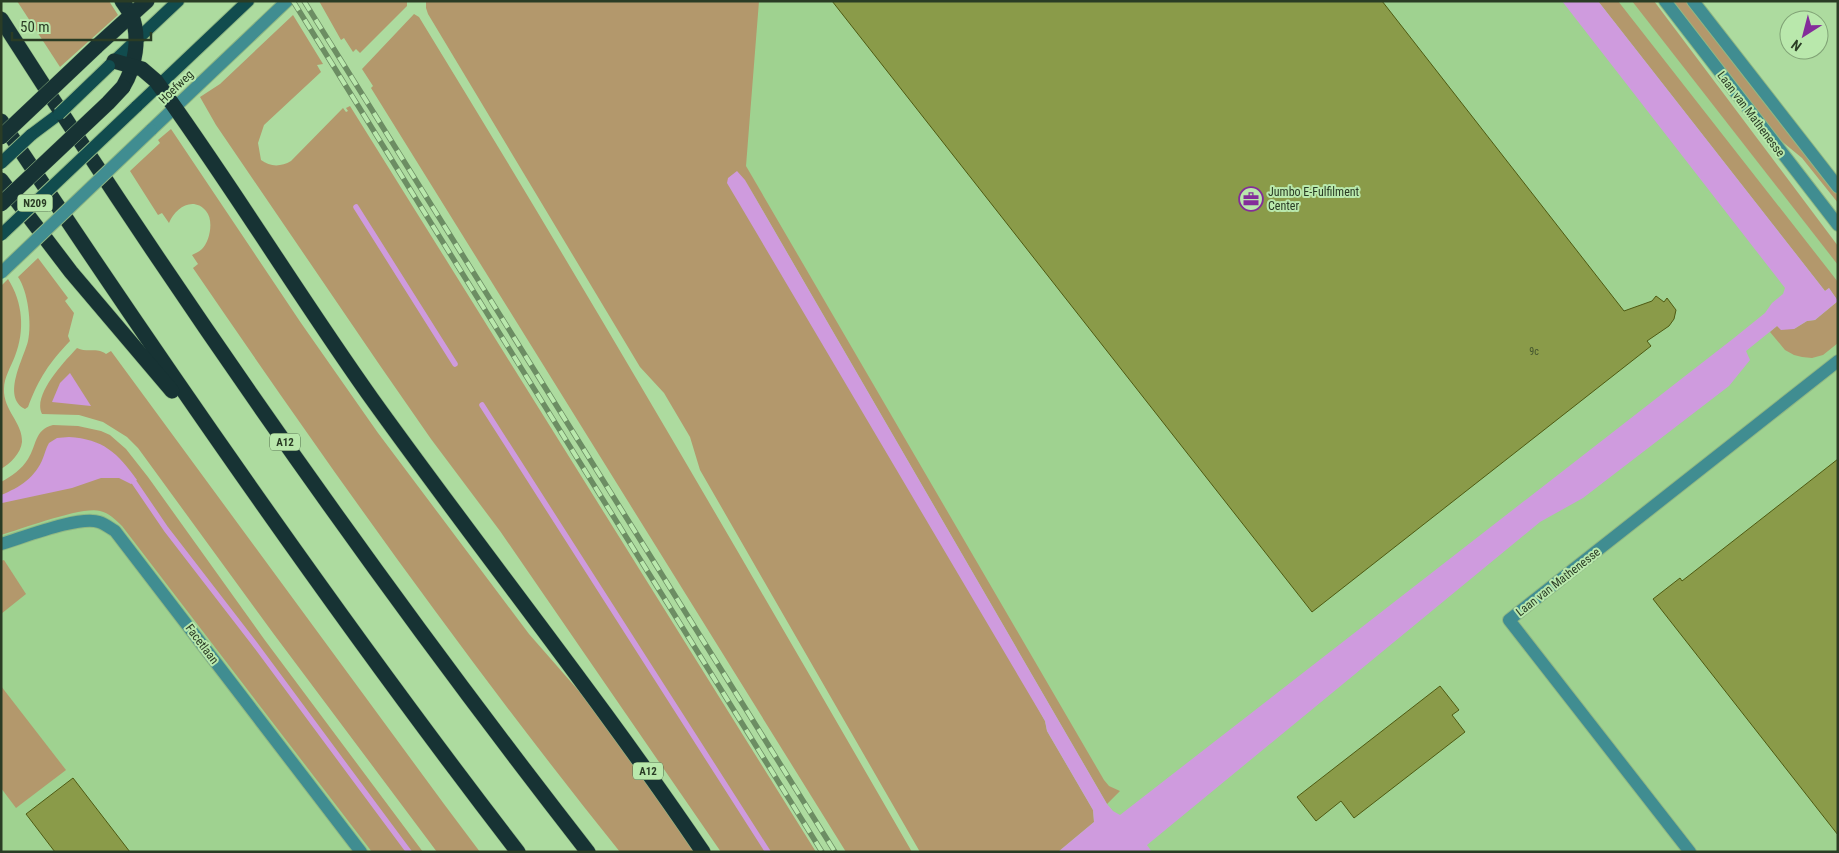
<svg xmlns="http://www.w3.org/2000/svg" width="1839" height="853" font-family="'Roboto Condensed',sans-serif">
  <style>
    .built { fill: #9fd290 }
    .green { fill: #b3986c }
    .water { fill: #cf9bde }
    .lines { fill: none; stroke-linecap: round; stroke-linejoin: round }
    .stream { stroke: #cf9bde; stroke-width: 5.5 }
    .building { fill: #8a9b49; stroke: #4e5a12 }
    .minor-casing { stroke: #90b884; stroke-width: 14 }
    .major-casing { stroke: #90b884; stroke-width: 14 }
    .highway-casing { stroke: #90b884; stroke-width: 16 }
    .minor { stroke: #408d91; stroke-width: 12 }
    .major { stroke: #114c4e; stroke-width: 12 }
    .highway { stroke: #173334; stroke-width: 15 }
    .rail-casing { stroke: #6c8d63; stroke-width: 5.5 }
    .rail { stroke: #b9e8ac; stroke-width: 4; stroke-dasharray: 11; stroke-linecap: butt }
    .minor-bridge-casing { stroke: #90b884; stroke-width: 14; stroke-linecap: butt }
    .major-bridge-casing { stroke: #90b884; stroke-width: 14; stroke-linecap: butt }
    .highway-bridge-casing { stroke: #90b884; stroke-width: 16; stroke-linecap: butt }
    .minor-bridge { stroke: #408d91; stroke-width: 12 }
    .major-bridge { stroke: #114c4e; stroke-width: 12 }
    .highway-bridge { stroke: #173334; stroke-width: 15 }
    .labels { text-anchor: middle; stroke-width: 4; stroke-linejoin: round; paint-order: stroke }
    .number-label { font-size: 10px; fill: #42542e }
    .shield { fill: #b9e8ac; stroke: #55704e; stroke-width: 1 }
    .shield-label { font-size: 11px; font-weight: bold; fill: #2a3c25 }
    .street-label { font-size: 12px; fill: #2a3c25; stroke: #b9e8ac }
    .poi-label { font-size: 12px; fill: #2a3c25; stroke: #b9e8ac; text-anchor: start }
  </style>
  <rect width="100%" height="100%" fill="#addb9f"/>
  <!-- built -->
  <g class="built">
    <polygon points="456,1 1637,1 1838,257 1838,852 967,852"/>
    <polygon points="108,490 383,852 1,852 1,520"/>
  </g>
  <!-- green -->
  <g class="green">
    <polygon points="17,1 109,1 118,15 60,67"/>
    <polygon points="319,1 407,1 407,6 360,53 356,49 353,52 344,38 341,40"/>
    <polygon points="426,1 759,1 746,166 1104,780 1109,786 1120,791 1107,804 745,180 1045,721 1047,731 1093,810 1094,822 1058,852 920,852 700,470 690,437 664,393 640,367 428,14 426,8"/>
    <polygon points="1598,1 1618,1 1838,282 1838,343 1823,355 1812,358 1802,357 1794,355 1785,350 1770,332 1777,326 1794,329 1807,321 1815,320 1838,301 1829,288 1825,291"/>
    <polygon points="1632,1 1654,1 1838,246 1838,265"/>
    <polygon points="1671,1 1689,1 1838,192 1838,203 1802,158 1773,134"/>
    <path d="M 414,14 L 419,17 C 588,292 750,572 912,852 L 846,852 L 371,88 L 373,86 L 362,69 Z"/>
    <path d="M 293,15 L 323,64 L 317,65 L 321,72 L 264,125 L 258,143 L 261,160 C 270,167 281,167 291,161 L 343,108 L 346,112 L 348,111 L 346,108 L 350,106 L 816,852 L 721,852 L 500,531 L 431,439 L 381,367 L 216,125 L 200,97 L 220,84 Z"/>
    <path d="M 171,129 L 301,323 L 378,433 L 529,634 L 585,698 L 697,852 L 620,852 C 469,664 329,467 193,268 L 198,264 L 192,255 C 195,253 199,252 202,249 C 210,241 214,220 206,211 C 193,196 175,208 169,223 L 162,213 L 158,215 L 130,171 L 160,143 L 158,140 Z"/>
    <path d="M 38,258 L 68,298 L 65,301 L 74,313 L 68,336 L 70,341 C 49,363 39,378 28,407 L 25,409 C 1,397 24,358 28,341 C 32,324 28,291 18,277 Z"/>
    <path d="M 8,279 C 23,302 25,331 15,356 C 11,367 4,377 4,389 C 3,410 23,423 22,442 C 21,453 10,464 1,469 L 1,286 Z"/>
    <path d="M 77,348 C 87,353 97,347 106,354 L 111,351 L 444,804 L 480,852 L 437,852 L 273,633 L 138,448 L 127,437 L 103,422 L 79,415 L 42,414 C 32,395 65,361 77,348 Z"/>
    <path d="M 53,425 L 78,426 L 101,431 L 110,435 L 126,449 L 148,477 L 264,639 L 423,852 L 372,852 L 122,526 C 116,520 109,513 100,511 C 82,506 22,529 1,535 L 1,482 C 12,476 22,469 28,459 C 37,445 34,430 53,425 Z"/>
    <polygon points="4,560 26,594 1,614 1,561"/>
    <polygon points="1,686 66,770 16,808 1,788"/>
  </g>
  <!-- water -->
  <g class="water">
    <polygon points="1562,1 1598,1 1825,291 1829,288 1838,301 1815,320 1807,321 1794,329 1781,330 1777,326 1746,351 1750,360 1729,386 1583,498 1540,522 1147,845 1152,852 1058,852 1094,822 1093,810 1047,731 1045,721 727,183 728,178 737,171 745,180 1107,804 1113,811 1120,815 1734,338 1765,313 1772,303 1783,294 1785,288"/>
    <polygon points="70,373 91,406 52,402 60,383"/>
    <path d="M 69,437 C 103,439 118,453 137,480 L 131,484 L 119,478 L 101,478 L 72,488 L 2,503 L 1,495 C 19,488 36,477 43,458 C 45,453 46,448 49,443 L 57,438 Z"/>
  </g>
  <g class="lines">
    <!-- stream -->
    <g class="stream">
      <polyline points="356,207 455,364"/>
      <polyline points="482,405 768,852"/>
      <polyline points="128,477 134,482 166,529 254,643 409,852"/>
    </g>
  </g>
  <!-- building -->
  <g class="building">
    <polygon points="832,1 1382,1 1624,311 1652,301 1656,296 1664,302 1667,298 1676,310 1674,319 1669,326 1647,341 1651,346 1312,612"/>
    <polygon points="1838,459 1838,835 1653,599 1680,578 1682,581"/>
    <polygon points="1440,686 1459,710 1452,715 1465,732 1354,818 1341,801 1316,821 1297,797"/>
    <polygon points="73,778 130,852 55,852 26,814"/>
  </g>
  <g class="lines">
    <!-- minor casing -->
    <g class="minor-casing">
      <g id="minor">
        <polyline points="1665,1 1838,225"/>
        <polyline points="1693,1 1838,187"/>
        <polyline points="151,130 287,1"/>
        <path d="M 1,544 C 22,538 80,515 99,522 C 105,524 110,528 115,531 L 361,852"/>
        <polyline points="1690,852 1509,620 1838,361"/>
      </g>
    </g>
    <!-- major casing -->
    <g class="major-casing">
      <g id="major">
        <polyline points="109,66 178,1"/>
        <polyline points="136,107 248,1"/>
        <polyline points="31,135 59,114"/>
      </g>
    </g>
    <!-- highway casing -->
    <g class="highway-casing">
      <g id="highway">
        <path d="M 122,1 C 125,5 128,10 131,14 C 141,37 135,67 123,87"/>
        <path d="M 1,19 C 184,305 379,584 588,852"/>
        <polyline points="96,47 147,1"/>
        <path d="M 114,61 L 142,69 L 156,81 C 231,184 298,295 372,399 C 481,551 598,697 703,852"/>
        <path d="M 1,121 C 166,370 336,616 518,852"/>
        <polyline points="1,180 71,272 172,391"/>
      </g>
    </g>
    <!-- minor -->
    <use href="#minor" class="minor"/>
    <!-- major -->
    <use href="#major" class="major"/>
    <!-- highway -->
    <use href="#highway" class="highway"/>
    <!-- rail casing -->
    <g class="rail-casing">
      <g id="rail">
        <polyline points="293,1 822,852"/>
        <polyline points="304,1 835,852"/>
      </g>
    </g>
    <!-- rail -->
    <use href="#rail" class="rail"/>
    <!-- minor-bridge casing -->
    <g class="minor-bridge-casing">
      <polyline id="minor-bridge" points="1,273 151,130"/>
    </g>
    <!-- major-bridge casing -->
    <g class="major-bridge-casing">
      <g id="major-bridge">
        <polyline points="59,114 109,66"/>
        <polyline points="1,163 31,135"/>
        <polyline points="1,235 136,107"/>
      </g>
    </g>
    <!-- highway-bridge casing -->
    <g class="highway-bridge-casing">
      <g id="highway-bridge">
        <polyline points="1,137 96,47"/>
        <polyline points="1,204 108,103 123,87"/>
      </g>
    </g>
    <!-- minor-bridge -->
    <use href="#minor-bridge" class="minor-bridge"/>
    <!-- major-bridge -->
    <use href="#major-bridge" class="major-bridge"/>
    <!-- highway-bridge -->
    <use href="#highway-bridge" class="highway-bridge"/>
  </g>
  <!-- icons -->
  <defs>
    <g id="office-ring" transform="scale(1.25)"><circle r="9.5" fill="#b9e8ac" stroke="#842c9a" stroke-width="1.5"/><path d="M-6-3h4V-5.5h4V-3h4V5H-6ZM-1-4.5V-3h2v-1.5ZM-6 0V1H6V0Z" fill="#842c9a"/></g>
  </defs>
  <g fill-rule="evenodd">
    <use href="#office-ring" x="1251" y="199"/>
  </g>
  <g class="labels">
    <!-- number labels -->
    <g class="number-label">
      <text x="1534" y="355">9c</text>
    </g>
    <!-- shield labels -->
    <g class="shield">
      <rect x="17.5" y="194.5" width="35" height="17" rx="4"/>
      <rect x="270" y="433.5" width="30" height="17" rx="4"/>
      <rect x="633" y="762.5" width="30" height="17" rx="4"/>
    </g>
    <g class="shield-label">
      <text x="35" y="207">N209</text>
      <text x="285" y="446">A12</text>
      <text x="648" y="775">A12</text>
    </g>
    <!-- street labels -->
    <g class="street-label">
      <text transform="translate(176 87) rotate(-44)" y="4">Hoefweg</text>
      <text transform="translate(1751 114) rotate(53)" y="4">Laan van Mathenesse</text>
      <text transform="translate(1558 582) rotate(-38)" y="4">Laan van Mathenesse</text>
      <text transform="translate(202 644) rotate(53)" y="4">Facetlaan</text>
    </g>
    <!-- poi labels -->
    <g class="poi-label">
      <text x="1268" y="196">Jumbo E-Fulfilment<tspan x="1268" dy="14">Center</tspan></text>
    </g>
  </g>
  <!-- border -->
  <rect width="1839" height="853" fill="none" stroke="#2a3c25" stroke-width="5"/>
  <!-- north arrow -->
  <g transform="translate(1804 35) rotate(216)"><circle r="24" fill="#b9e8ac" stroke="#80a376"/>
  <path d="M0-4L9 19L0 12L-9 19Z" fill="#842c9a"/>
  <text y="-8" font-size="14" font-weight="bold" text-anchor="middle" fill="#2a3c25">N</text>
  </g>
  <!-- scale -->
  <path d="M12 32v8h139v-8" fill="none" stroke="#2a3c25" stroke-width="2.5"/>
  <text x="20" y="32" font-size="15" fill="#2a3c25" stroke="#b9e8ac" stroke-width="4" paint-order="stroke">50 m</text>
</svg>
